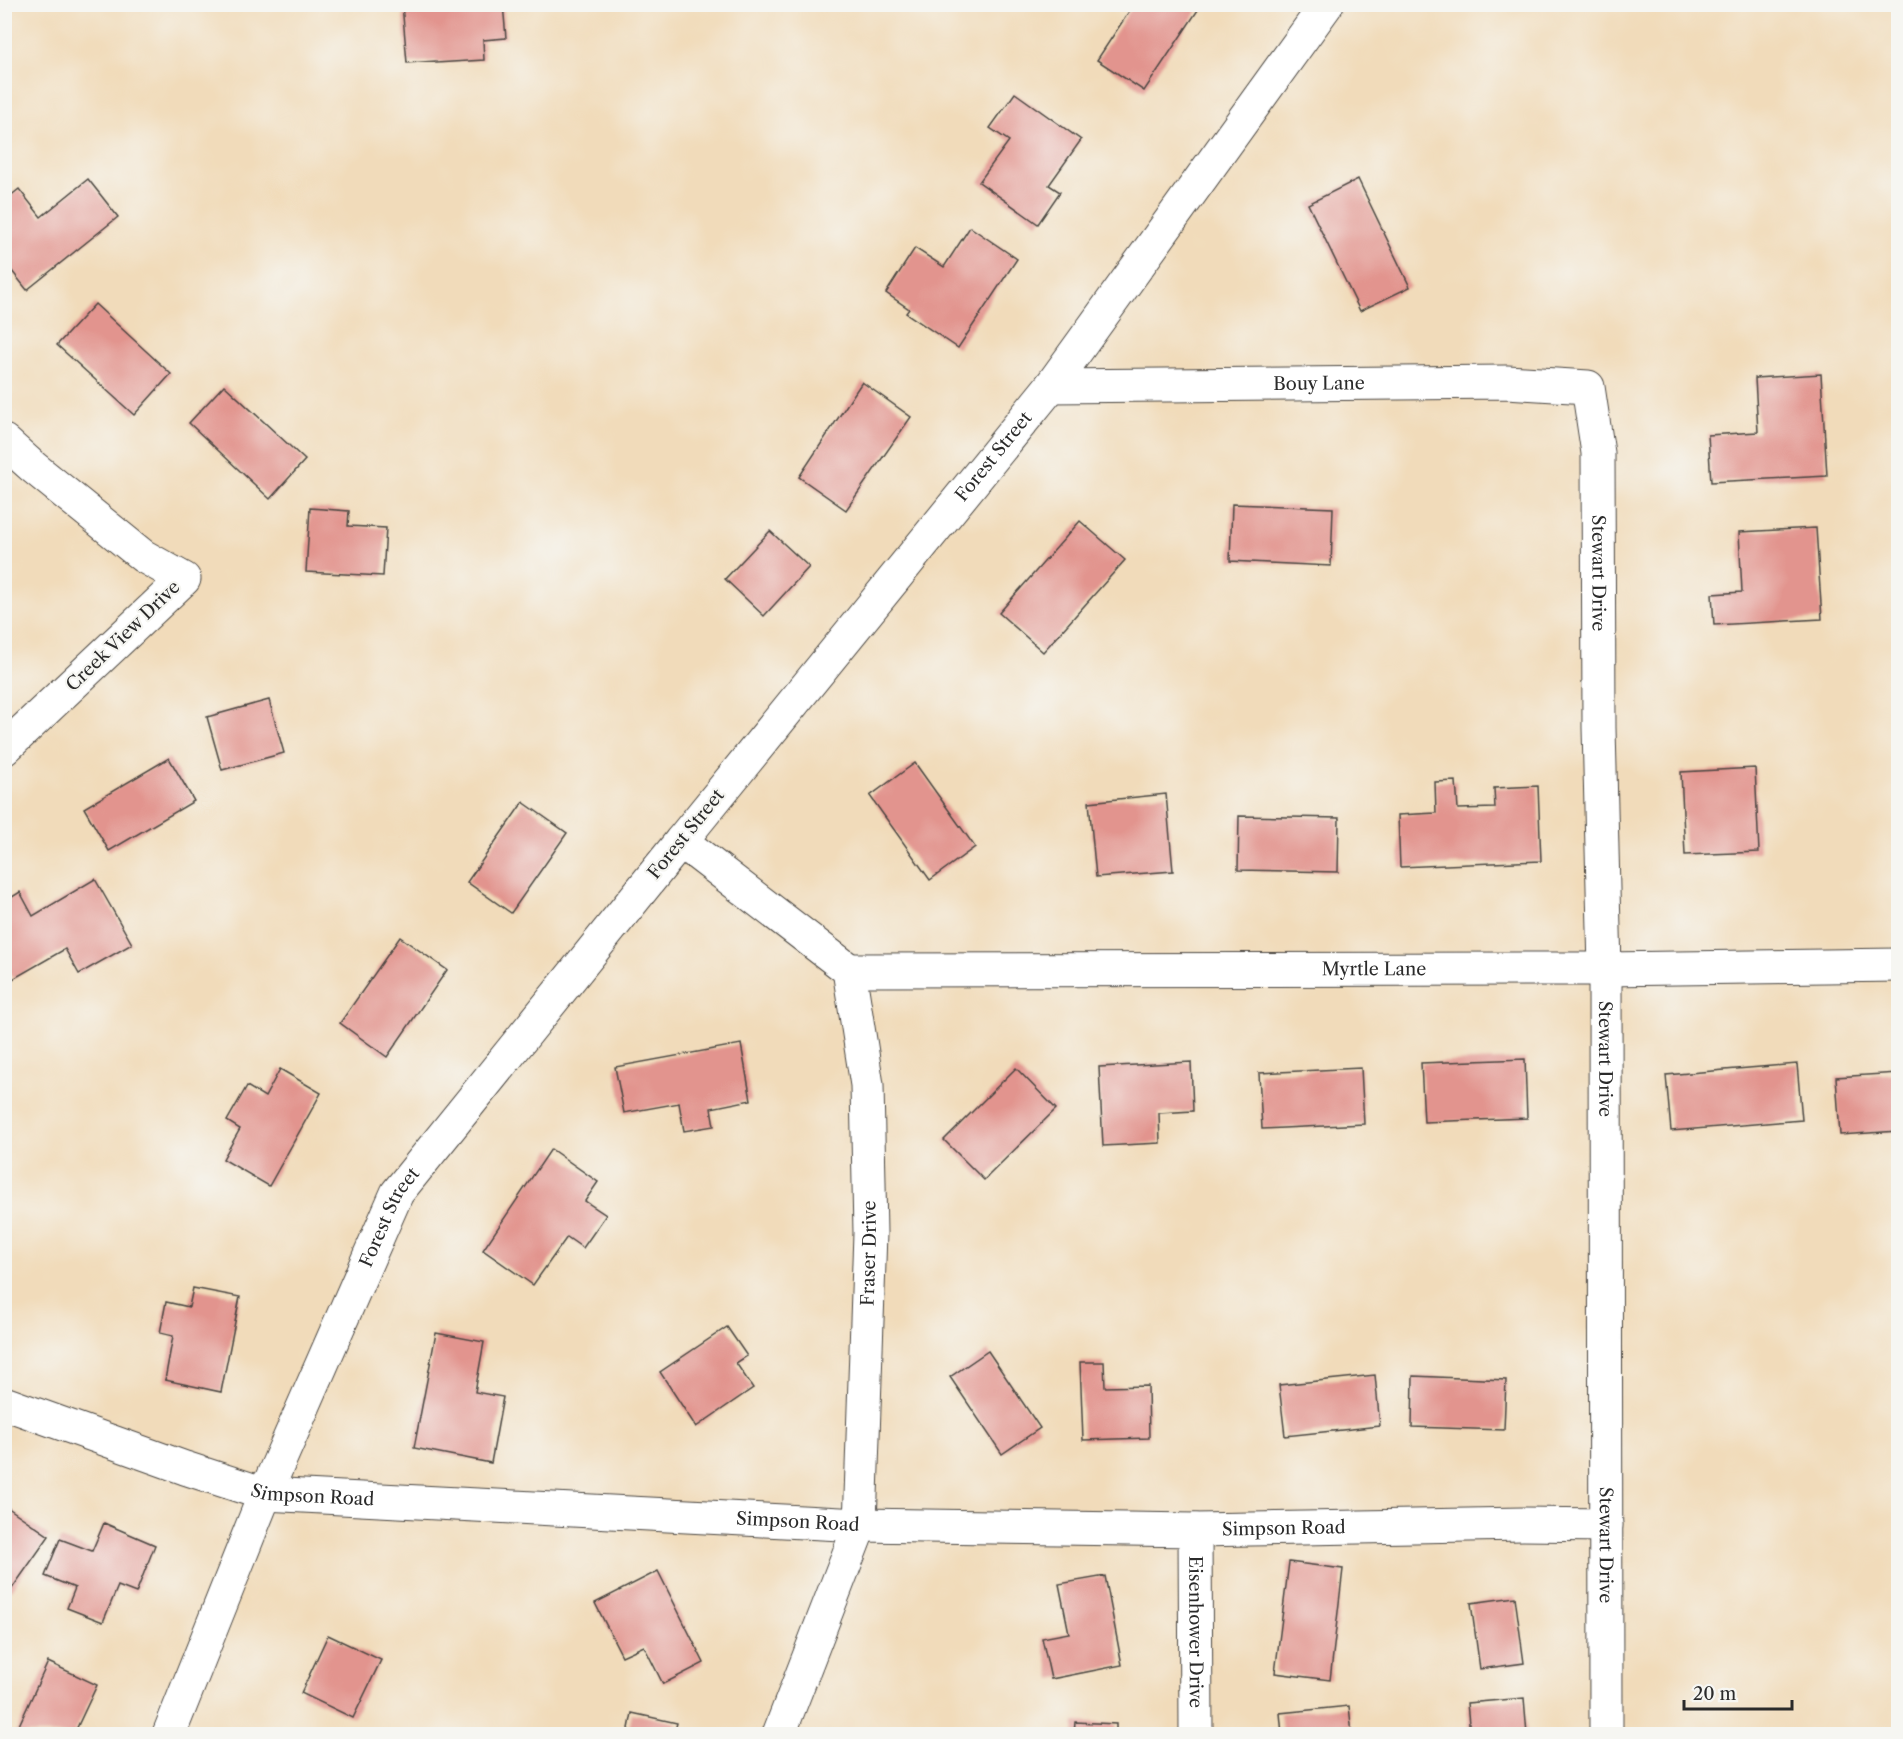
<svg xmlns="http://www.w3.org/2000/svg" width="1903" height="1739" font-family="'Libre Caslon Text',serif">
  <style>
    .building { fill: #e2948e }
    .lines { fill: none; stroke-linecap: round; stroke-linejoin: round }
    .minor-casing { stroke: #494540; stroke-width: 35 }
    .tertiary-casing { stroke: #494540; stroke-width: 35 }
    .minor { stroke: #fff; stroke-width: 33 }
    .tertiary { stroke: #fff; stroke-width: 33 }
    .labels { text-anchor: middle; stroke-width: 4.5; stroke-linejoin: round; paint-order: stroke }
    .street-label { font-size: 18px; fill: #2b2b2b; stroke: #f6f6f2 }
  </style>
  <rect width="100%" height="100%" fill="#f6f6f2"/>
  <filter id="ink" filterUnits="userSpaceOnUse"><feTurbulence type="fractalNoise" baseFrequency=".0167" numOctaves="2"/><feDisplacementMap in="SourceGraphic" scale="12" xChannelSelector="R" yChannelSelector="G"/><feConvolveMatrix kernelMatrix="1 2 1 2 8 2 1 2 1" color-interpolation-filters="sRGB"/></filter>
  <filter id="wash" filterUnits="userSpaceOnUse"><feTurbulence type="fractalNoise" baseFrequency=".008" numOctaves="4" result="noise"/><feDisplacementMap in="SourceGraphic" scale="24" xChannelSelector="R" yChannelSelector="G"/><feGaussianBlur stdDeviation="1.35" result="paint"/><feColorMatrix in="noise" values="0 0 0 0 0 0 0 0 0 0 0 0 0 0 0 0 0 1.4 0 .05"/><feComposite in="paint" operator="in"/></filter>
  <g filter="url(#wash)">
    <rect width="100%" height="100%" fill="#f1dbba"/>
    <g id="blocks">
      <!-- building -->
      <g class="building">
        <polygon points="402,4 503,4 506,38 483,40 484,60 436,63 436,61 407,63"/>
        <polygon points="1134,4 1202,4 1144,91 1097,60"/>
        <polygon points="1015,93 1081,140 1049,185 1060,192 1038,224 979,182 1009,141 990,128"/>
        <polygon points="88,179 118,217 27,290 4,261 4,201 19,189 41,217"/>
        <polygon points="1358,179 1410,287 1360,311 1308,204"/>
        <polygon points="970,227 1017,259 958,348 906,313 909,309 886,293 915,248 944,267"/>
        <polygon points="95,304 171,374 134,415 57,345"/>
        <polygon points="1821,374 1827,476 1711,482 1708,435 1758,432 1755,378"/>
        <polygon points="862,382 911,417 846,510 799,477"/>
        <polygon points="224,385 305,460 270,499 189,423"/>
        <polygon points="1232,504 1333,508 1331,566 1230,561"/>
        <polygon points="310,508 349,511 348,526 386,528 383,576 306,572"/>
        <polygon points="1080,521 1125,560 1043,652 999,613"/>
        <polygon points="1816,528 1822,619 1714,625 1712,594 1742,592 1739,532"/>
        <polygon points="770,531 809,567 764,616 725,579"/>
        <polygon points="269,700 284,753 222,770 207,717"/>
        <polygon points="169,758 194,801 109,851 84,808"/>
        <polygon points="915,763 975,847 930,880 870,796"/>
        <polygon points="1755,768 1759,852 1685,855 1681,772"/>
        <polygon points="1456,781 1458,809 1495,808 1494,788 1538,786 1541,861 1400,867 1398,815 1436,813 1435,782"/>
        <polygon points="1166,794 1173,871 1096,877 1089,802"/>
        <polygon points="523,802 567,833 511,913 467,882"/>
        <polygon points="1239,816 1339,818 1338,872 1238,870"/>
        <polygon points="95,879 132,944 79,974 65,949 13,979 4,964 4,902 20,892 33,916"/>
        <polygon points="400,937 447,970 387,1057 340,1023"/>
        <polygon points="741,1044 751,1100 711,1108 714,1126 684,1131 679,1103 624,1113 615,1067"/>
        <polygon points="1525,1059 1527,1118 1424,1122 1421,1063"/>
        <polygon points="1191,1062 1193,1111 1159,1113 1160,1143 1103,1146 1099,1067"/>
        <polygon points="1797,1064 1802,1120 1671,1131 1666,1075"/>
        <polygon points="1016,1068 1056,1109 984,1180 944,1140"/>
        <polygon points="1361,1068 1364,1124 1262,1129 1259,1073"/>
        <polygon points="280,1069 321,1093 269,1186 223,1159 240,1129 227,1121 247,1086 265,1097"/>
        <polygon points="1898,1073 1898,1131 1840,1135 1836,1077"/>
        <polygon points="551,1149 598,1182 585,1201 606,1215 583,1248 567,1237 533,1285 483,1250"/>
        <polygon points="193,1288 240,1297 221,1392 165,1380 173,1336 160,1333 166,1302 189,1307"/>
        <polygon points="727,1327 747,1356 736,1363 753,1388 696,1427 660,1372"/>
        <polygon points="436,1333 484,1342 475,1392 503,1397 491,1463 414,1448"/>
        <polygon points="988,1351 1040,1428 1002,1454 950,1377"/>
        <polygon points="1080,1362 1104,1362 1105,1387 1148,1386 1149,1438 1083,1440"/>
        <polygon points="1375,1375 1380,1426 1285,1436 1279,1385"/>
        <polygon points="1413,1376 1506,1380 1504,1430 1412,1427"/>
        <polygon points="4,1505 49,1536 11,1590 4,1585"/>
        <polygon points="104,1523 155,1545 136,1593 118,1586 103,1622 67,1608 75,1588 45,1576 60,1539 92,1551"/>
        <polygon points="1289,1562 1343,1569 1330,1680 1275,1673"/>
        <polygon points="658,1571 704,1663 663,1684 644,1646 622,1656 595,1603"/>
        <polygon points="1105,1576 1122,1665 1051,1679 1042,1638 1069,1633 1059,1584"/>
        <polygon points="1515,1597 1524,1663 1480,1669 1471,1603"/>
        <polygon points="328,1635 381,1660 353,1718 301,1693"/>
        <polygon points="48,1662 97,1685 74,1734 15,1734"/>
        <polygon points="1524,1698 1527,1734 1470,1734 1467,1703"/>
        <polygon points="1349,1706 1352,1734 1282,1734 1280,1713"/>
        <polygon points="632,1713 677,1723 674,1734 628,1734"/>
        <polygon points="1075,1722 1116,1724 1116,1734 1074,1734"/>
      </g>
    </g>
  </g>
  <g filter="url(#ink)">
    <use href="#blocks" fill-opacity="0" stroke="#494540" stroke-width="1.5"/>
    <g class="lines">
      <!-- minor casing -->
      <g class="minor-casing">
        <g id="minor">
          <path id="s1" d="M 1051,386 L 1507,382 L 1588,387 L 1598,453 L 1599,728 L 1605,969 L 1606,1734"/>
          <polyline points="4,441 33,467 143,556 184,579 4,749"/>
          <path id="s2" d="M 849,970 L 1605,969 L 1898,965"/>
          <path id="s3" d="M 4,1403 L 185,1468 L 265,1494 L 860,1525 L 1195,1530 L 1523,1524 L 1606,1525"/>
          <path id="s4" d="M 1195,1530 L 1196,1734"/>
          <path id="s5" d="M 169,1734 L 265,1494 L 397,1193 L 681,841"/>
        </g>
      </g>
      <!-- tertiary casing -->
      <g class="tertiary-casing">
        <g id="tertiary">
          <path id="s6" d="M 779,1734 L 860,1525 L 870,1233 L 867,1085 L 849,970 L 681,841 L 1051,386 L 1327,4"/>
        </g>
      </g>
      <!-- minor -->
      <use href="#minor" class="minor"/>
      <!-- tertiary -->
      <use href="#tertiary" class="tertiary"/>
    </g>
  </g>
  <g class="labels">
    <!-- street labels -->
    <g class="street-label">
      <text dy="6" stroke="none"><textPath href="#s1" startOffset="268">Bouy Lane</textPath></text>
      <text dy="6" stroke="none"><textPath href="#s6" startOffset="1488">Forest Street</textPath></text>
      <text dy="6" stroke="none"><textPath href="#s1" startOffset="724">Stewart Drive</textPath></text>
      <text transform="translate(123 636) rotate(-44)" y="6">Creek View Drive</text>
      <text transform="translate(686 834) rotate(-51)" y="6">Forest Street</text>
      <text dy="6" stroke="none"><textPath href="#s2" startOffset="525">Myrtle Lane</textPath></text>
      <text dy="6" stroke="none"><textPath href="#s1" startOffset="1210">Stewart Drive</textPath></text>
      <text dy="6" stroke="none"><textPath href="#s5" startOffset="562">Forest Street</textPath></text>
      <text dy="6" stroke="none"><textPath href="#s6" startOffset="496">Fraser Drive</textPath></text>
      <text dy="6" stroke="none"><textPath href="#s3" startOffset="324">Simpson Road</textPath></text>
      <text dy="6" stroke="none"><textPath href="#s3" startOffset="810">Simpson Road</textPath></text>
      <text dy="6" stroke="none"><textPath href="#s3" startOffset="1296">Simpson Road</textPath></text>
      <text dy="6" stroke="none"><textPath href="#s1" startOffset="1696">Stewart Drive</textPath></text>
      <text dy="6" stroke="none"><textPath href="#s4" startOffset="102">Eisenhower Drive</textPath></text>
    </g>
  </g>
  <!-- margin -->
  <rect width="1903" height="1739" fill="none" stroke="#f6f6f2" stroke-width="24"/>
  <!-- scale -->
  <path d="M1684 1700v9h108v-9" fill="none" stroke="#2b2b2b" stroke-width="3"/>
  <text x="1693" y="1700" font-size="18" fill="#2b2b2b" stroke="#f6f6f2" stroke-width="4.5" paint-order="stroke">20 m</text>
</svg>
